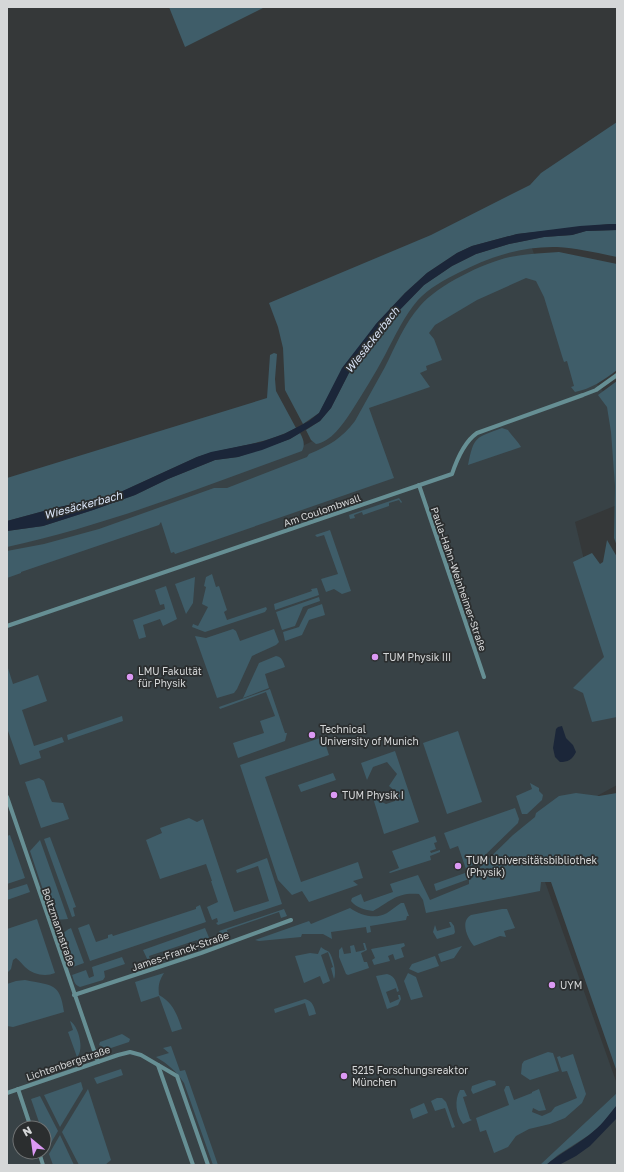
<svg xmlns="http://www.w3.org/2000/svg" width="624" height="1172" font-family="'Golos Text',sans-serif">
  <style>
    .built { fill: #384246; fill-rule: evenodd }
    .green { fill: #3f5d69 }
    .water { fill: #1b2639 }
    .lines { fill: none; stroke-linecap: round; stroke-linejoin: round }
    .minor { stroke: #668f94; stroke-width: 4 }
    .poi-dot { fill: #dc99f4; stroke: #2b2e2f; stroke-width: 1.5 }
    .labels { text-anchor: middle; stroke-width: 3.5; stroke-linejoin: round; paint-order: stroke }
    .street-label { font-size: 10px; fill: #d5d7d8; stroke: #2b2e2f }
    .poi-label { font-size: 10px; fill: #d5d7d8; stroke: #2b2e2f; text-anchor: start }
    .water-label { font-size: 11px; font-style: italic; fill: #d9e4f7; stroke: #2b2e2f }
  </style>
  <rect width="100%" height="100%" fill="#353839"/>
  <!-- built -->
  <path class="built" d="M 531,245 L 566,349 L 609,398 L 617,505 L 575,522 L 608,661 L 617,685 L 617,785 L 528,834 L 617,1084 L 617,1165 L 7,1165 L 7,540 L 294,450 L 317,439 L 397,325 L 429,286 L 465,265 ZM 20,1128 L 44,1128 L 44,1152 L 20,1152 Z"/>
  <!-- green -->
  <g class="green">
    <polygon points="169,7 265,7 185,47"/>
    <polygon points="617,122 617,224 610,224 517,234 472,246 457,253 427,273 405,293 376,324 329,395 319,413 303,424 285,390 283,348 278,327 269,303 431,235 530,185 541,173"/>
    <path d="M 617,230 L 617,257 C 597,253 577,248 557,247 C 522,246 489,257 458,273 C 444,280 429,288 418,300 C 404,316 395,336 385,355 C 375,374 363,393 351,412 C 343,424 331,442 316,444 L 311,440 L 306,430 L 320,421 L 331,408 L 351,369 L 388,322 L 424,285 L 452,266 L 476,254 L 509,244 L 544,237 L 572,235 L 586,231 Z"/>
    <path d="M 559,252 L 617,264 L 617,370 C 604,380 591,389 575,392 L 571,387 L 574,386 L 567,361 L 564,362 L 562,356 L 544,297 L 536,281 L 526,278 L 477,300 L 435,325 L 429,333 L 434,339 L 442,360 L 426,366 L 427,370 L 420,373 L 430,387 L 369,408 L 394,478 L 175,554 L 174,552 L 171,553 L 161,522 L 159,525 L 21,572 L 21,573 L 7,578 L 7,551 L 44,544 L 99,529 L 214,488 L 227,488 L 307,457 L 309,454 C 329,446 342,438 355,421 C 365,403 375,385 385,367 C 395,347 404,324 420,306 C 438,285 483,263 510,257 C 526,254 542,253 559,252 Z"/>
    <path d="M 274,353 L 277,354 L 275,379 L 276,391 L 296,428 C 265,445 230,446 197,457 L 114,495 L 55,508 L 7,521 L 7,478 L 267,398 L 270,355 Z"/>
    <polygon points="617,381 617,546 614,538 615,486 611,432 607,407 598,395"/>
    <path d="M 502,428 L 508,430 C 512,436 517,440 521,447 L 468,465 C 474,436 475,438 502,428 Z"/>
    <path d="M 300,433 C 304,440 305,445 302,451 C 205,486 108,525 7,547 L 7,531 L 43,526 L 93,510 L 135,495 L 168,479 L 215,460 L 238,457 L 290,439 Z"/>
    <polygon points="399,498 402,502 401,503 399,500 389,503 389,506 363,515 362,512 354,515 355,518 350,519 349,515"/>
    <polygon points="330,530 351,591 342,594 334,589 326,592 321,579 338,574 324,535 317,537 315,535"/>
    <polygon points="607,540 617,557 617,717 592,722 583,693 573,688 604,657 573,562 592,553 600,564 603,562"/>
    <polygon points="212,574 216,587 219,586 227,610 224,612 227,620 266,607 267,609 265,612 205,632 192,627 193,624 198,626 208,607 202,604 206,587 204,586 206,577"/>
    <polygon points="195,577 193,603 186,614 175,584"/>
    <polygon points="166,586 177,619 163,626 160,619 143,625 146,637 139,639 133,620 165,609 164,604 160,605 155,590"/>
    <polygon points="317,588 319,595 275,610 274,604 312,591 311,589"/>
    <polygon points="319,597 320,601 303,607 295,626 282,630 276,612"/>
    <polygon points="322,604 325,615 309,620 302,635 285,641 283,632 299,627 308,609"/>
    <polygon points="233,629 236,631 240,641 274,629 279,642 276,645 252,656 237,689 234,693 217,698 195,636 206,638"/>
    <path d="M 276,656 C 282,657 283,661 285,667 L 265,674 L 269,688 L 243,698 L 259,663 Z"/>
    <polygon points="7,665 13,684 38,675 47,701 22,710 34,746 62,737 64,742 39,751 41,758 20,765 7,728"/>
    <polygon points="270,689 285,733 287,733 285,741 238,758 233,743 264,733 260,721 275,716 266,692 220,709 219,707"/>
    <polygon points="122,716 123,721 68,740 67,735"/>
    <polygon points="458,731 482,802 447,814 423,743"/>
    <polygon points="323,737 329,755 265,777 301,882 358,862 363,878 353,881 358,885 309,902 302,891 292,895 278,880 240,765"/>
    <polygon points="395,751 419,822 384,834 373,798 386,804 395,801 396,792 389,786 397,774 387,762 373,767 367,780 361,763"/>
    <polygon points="333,773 336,780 301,792 298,785"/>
    <polygon points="39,778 44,781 50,798 52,802 63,803 69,819 41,828 25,782"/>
    <polygon points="530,783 539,788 539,791 543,795 542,800 527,814 522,814 516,796 532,789"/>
    <path d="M 576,793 L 599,796 L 617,793 L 617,1072 L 551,882 L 541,882 L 540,891 L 426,913 L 423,900 L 419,894 C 397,892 391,901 373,911 C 365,910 357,908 351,901 L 352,898 L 361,894 L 364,902 L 393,892 L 390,884 L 418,875 L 430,900 L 469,884 L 469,879 L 436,891 L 434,884 L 479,868 L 513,835 L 535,817 L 536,813 L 559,796 Z"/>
    <polygon points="515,808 519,819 518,823 480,860 466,869 458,846 450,849 444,833"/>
    <polygon points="189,818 197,822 203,819 234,912 269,901 258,866 237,873 236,870 267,858 282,904 218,925 216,923 218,922 217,918 212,920 207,907 218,902 211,881 212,881 206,864 160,879 146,840 162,833 160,828"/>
    <polygon points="10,835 25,878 7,884 7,836"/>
    <polygon points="435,836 437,842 434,843 436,849 430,851 431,853 440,850 440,852 430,856 431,860 390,873 389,872 399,868 392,851"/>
    <polygon points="50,837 76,907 73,908 75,916 72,917 44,839"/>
    <path d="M 40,840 L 68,919 C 60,920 56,920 51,914 L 30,851 Z"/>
    <polygon points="27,884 30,892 7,900 8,890"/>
    <path d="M 401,903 L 404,903 L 409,916 L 407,916 L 406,920 L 370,926 L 371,932 L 367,933 L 366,927 L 331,932 L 332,939 L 323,934 L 302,934 L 301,937 L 259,941 L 255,940 L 309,921 L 311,924 L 350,908 C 360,915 375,920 387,913 C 392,910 396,906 401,903 Z"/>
    <polygon points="200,905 206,922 90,961 78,928 89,924 96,942 108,938 108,935 112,934 113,936 196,909 196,907"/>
    <polygon points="284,909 287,916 281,918 279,912 227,930 229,939 223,941 219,931"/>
    <path d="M 502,909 L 507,909 L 515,928 L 504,931 L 506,937 L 500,936 L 474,946 C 467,938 460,921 471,915 Z"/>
    <path d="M 37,919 L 55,973 C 46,977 33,975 25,967 C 22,964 20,961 16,958 L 13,960 L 11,969 L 7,973 L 7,929 Z"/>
    <polygon points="449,922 451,922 454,926 455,932 454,934 437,939 433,932 435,925 437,931 451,927"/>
    <path d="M 71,928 L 84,963 L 70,968 C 65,954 53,935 71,928 Z"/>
    <polygon points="205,928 210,940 205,945 200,947 197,940 149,956 151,965 150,965 143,950"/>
    <polygon points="363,943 365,943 367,950 361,953 364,962 367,962 369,968 348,975 346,974 339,957 339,950 342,947 344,954 351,953 350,946 354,945 356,952 365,950"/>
    <polygon points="404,943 405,946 401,948 404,957 395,960 393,954 388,956 390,961 374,965 372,960 375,958 371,949"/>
    <polygon points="462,946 454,958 441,962 438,954"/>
    <path d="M 321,947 C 323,949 328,951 329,952 C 333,957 337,973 334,979 L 331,968 L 333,967 L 328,952 L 321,955 L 330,981 L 323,984 L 320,976 L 304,983 L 295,956 L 310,953 L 318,954 Z"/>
    <polygon points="435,956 439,966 418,973 409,969 412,964"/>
    <path d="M 122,957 L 125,964 L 104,971 L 105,977 L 103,980 L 80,987 C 74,985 74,980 72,975 L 86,970 L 89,978 L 94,976 L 92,967 Z"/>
    <path d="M 164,973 C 159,981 158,986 159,995 C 173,1003 177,1014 182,1029 L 172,1032 L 159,996 L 141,1002 L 135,982 Z"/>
    <polygon points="408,973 416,977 423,997 411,1000 404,981"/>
    <path d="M 387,974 C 396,976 396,983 399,991 L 397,992 L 396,988 L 386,992 L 390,1003 L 399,999 L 398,995 L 400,995 L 401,999 L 398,1005 L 387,1009 L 376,976 Z"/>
    <path d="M 25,980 C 52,986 60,982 64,1012 L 13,1027 L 7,1026 L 7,984 L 16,981 Z"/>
    <path d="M 305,999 C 313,1001 314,1007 316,1014 L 309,1016 L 305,1003 L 275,1013 L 274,1009 Z"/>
    <path d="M 70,1021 C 78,1025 85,1050 77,1057 L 68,1032 L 73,1030 Z"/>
    <polygon points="122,1034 130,1039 129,1042 108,1049 99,1045 100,1042"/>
    <path d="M 171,1046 L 180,1071 L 185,1070 L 218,1165 L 213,1165 L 184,1083 C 176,1071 168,1064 156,1057 L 169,1053 L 163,1048 Z"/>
    <polygon points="548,1052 553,1053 559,1071 530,1080 521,1074 522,1064 524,1061"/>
    <polygon points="573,1054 586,1094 582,1103 565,1118 550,1124 529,1129 516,1136 508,1147 494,1153 486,1130 480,1132 476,1118 509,1105 504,1090 506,1086 509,1086 514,1100 532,1093 532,1092 539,1089 546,1110 539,1111 533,1108 532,1112 542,1116 551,1112 555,1107 577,1098 567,1071 562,1072 557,1057 560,1056 561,1058"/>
    <polygon points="121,1069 123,1075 97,1084 94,1078"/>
    <polygon points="489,1080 495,1081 496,1085 473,1094 471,1090 472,1086"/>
    <polygon points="81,1082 83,1089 60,1127 44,1095"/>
    <polygon points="88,1089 111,1160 105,1165 79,1165 62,1132"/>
    <path d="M 460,1090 L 464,1090 L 467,1096 L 463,1097 L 470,1119 L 472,1120 L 463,1124 C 456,1115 454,1100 460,1090 Z"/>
    <polygon points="617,1093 617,1105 601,1125 589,1135 558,1155 546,1165 540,1165"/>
    <polygon points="40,1096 58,1131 48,1148 44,1138 44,1128 41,1128 31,1099"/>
    <polygon points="437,1098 442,1098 446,1102 455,1127 452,1128 445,1108 435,1111 431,1101"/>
    <polygon points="424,1103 428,1113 413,1119 410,1109"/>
    <polygon points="60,1135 74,1165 53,1165 49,1154"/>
  </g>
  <!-- water -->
  <g class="water">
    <polygon points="610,224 617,224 617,230 586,231 572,235 544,237 509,244 476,254 452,266 424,285 388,322 351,369 331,408 320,421 290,439 262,450 238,457 215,460 168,479 135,495 93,510 43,526 7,531 7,521 55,508 114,495 197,457 211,452 261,442 284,434 309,421 319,413 342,368 376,324 405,293 427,273 457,253 472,246 517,234 580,226"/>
    <path d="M 562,726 L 566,738 L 573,745 L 576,752 C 572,760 568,762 560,762 L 555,757 L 553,748 L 556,729 L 558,727 Z"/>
    <path d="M 617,1105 L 617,1118 L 590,1146 L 576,1156 L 559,1165 L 546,1165 C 559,1154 575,1146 589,1135 C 600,1127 608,1116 617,1105 Z"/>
  </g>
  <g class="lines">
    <!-- minor -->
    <g class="minor">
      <polyline points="419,485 484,677"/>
      <path d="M 7,626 L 452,474 C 457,459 464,442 477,433 L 583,395 L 596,390 L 617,375"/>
      <polyline points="7,797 98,1062"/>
      <polyline points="74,995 201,953 291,920"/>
      <polyline points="158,1065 193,1165"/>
      <polyline points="18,1089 31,1128"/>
      <polyline points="7,1093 118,1055 130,1052 141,1055 177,1076 208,1165"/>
      <polyline points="39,1152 43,1165"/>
    </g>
  </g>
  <!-- markers -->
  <g class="poi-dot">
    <circle cx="375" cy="657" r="4"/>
    <circle cx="130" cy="677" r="4"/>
    <circle cx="312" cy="735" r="4"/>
    <circle cx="334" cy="795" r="4"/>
    <circle cx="458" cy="866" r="4"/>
    <circle cx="552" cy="985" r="4"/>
    <circle cx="344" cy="1076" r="4"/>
  </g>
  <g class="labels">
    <!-- street labels -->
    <g class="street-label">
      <text transform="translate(322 510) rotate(-19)" y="4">Am Coulombwall</text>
      <text transform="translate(459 579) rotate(71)" y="4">Paula-Hahn-Weinheimer-Straße</text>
      <text transform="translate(59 927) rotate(71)" y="4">Boltzmannstraße</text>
      <text transform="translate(180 951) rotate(-19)" y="4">James-Franck-Straße</text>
      <text transform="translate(68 1063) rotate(-19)" y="4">Lichtenbergstraße</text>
    </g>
    <!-- poi labels -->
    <g class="poi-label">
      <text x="383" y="661">TUM Physik III</text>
      <text x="138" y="675">LMU Fakultät<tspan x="138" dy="12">für Physik</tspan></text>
      <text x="320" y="733">Technical<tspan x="320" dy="12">University of Munich</tspan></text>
      <text x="342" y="799">TUM Physik I</text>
      <text x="466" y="864">TUM Universitätsbibliothek<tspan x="466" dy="12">(Physik)</tspan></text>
      <text x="560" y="989">UYM</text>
      <text x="352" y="1074">5215 Forschungsreaktor<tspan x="352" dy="12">München</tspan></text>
    </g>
    <!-- water labels -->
    <g class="water-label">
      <text transform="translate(372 340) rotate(-52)" y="4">Wiesäckerbach</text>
      <text transform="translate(83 505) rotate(-15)" y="4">Wiesäckerbach</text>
    </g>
  </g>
  <!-- border -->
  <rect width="624" height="1172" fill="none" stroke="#d5d7d8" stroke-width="16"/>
  <!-- north arrow -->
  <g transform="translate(32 1140) rotate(331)"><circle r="19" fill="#2b2e2f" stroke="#6f7273"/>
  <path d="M0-3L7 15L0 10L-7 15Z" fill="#dc99f4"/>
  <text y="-6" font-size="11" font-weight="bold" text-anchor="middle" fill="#d5d7d8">N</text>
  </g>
</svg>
